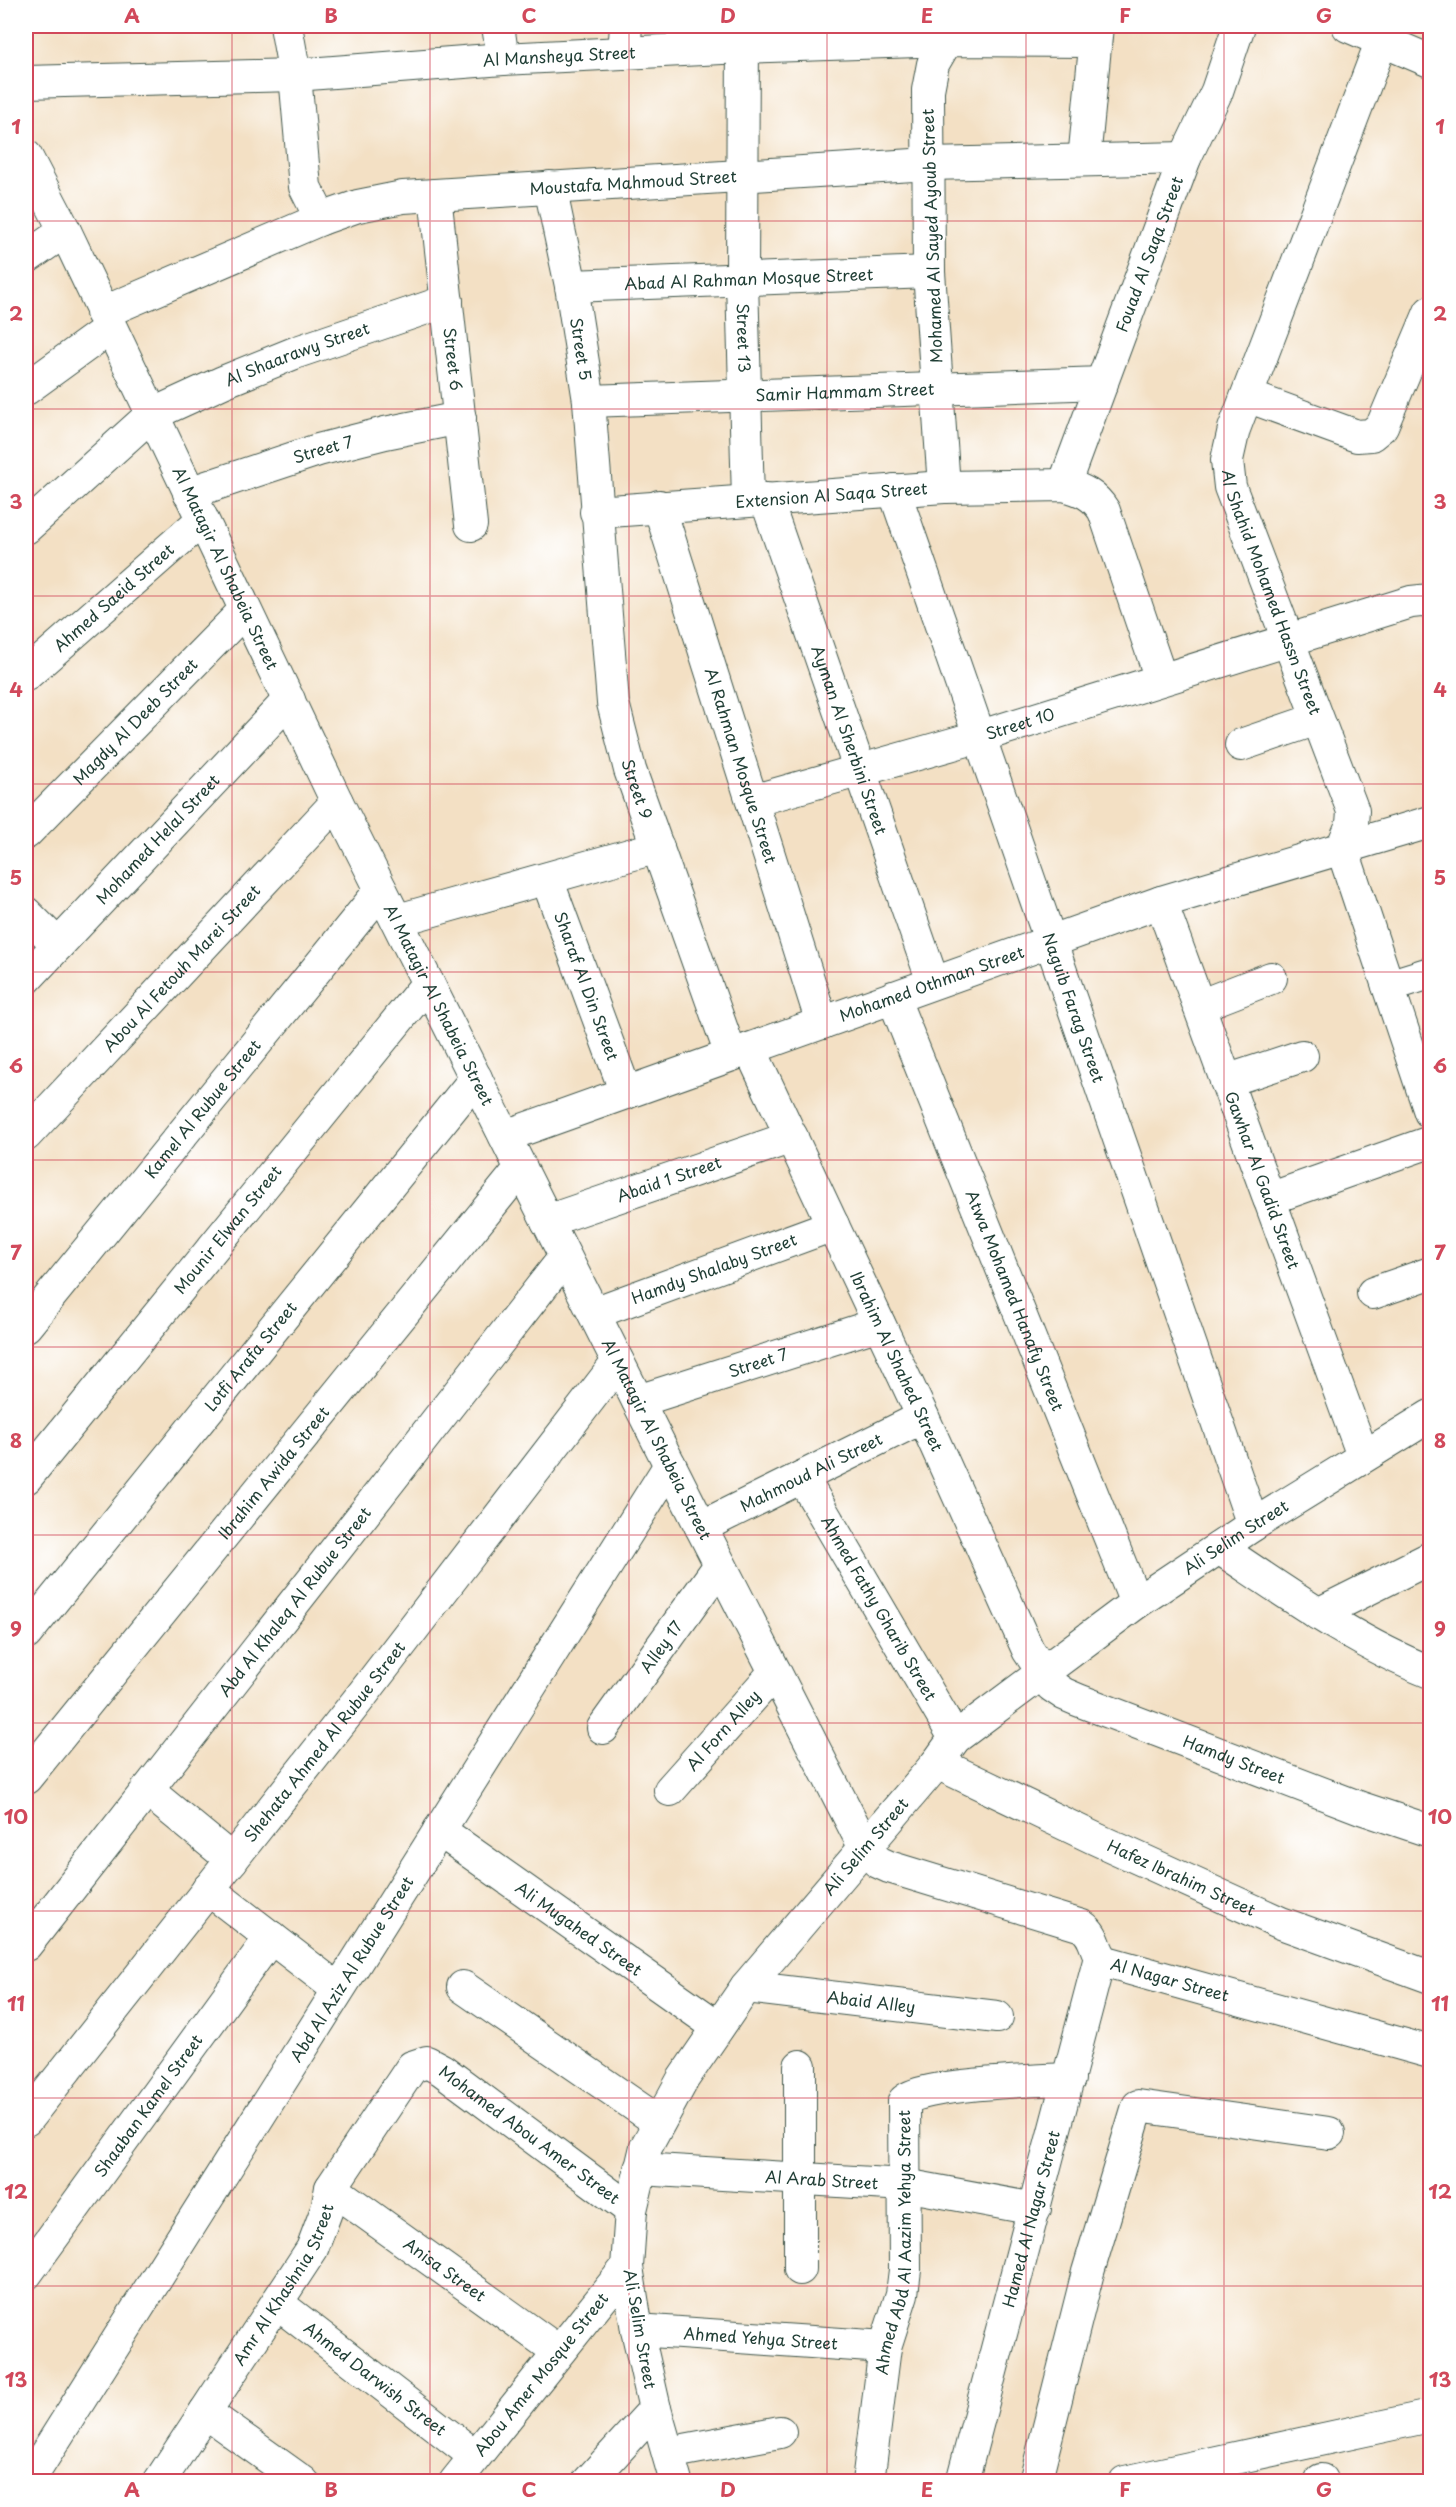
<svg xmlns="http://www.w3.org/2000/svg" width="1456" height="2507" font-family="'Playpen Sans',sans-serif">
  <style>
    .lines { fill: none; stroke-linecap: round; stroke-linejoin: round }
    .minor-casing { stroke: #3f554a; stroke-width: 34 }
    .minor { stroke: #fff; stroke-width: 32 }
    .grid { fill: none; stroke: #d1495b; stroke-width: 1.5; stroke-opacity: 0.55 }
    .labels { text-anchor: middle; stroke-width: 5; stroke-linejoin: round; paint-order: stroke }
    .street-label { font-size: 16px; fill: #1f3d34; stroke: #fff }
    .neatline { fill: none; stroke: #d1495b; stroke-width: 2 }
    .grid-label { font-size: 20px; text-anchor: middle; font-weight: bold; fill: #d1495b }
  </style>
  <rect width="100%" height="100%" fill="#fff"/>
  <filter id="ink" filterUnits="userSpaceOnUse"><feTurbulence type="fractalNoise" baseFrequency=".0167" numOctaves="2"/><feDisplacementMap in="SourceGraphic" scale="12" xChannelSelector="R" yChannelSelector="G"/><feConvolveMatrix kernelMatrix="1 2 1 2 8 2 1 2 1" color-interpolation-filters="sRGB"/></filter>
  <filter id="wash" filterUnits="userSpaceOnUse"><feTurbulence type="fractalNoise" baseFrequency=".008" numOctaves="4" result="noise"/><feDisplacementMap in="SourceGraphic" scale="24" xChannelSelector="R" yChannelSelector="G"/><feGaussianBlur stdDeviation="1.35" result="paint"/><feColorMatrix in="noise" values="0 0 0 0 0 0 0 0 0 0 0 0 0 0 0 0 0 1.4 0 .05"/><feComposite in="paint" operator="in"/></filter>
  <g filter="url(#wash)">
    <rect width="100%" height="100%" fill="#f3e0c4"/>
  </g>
  <g filter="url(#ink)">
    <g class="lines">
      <!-- minor casing -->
      <g class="minor-casing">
        <g id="minor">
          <polyline points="286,26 295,75 305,187 321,219"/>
          <polyline points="498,26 503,59"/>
          <path id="s1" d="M 743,26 L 742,280 L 748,500"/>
          <polyline points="1348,26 1430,61"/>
          <path id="s2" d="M 1382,40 L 1234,429 L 1227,460 L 1230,487 L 1353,811 L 1352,824 L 1342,848 L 1430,1112"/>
          <polyline points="624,53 626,26"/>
          <path id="s3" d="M 26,82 L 295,75 L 503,59 L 742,47 L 947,40 L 1094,41"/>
          <path id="s4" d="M 26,156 L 65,231 L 337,802 L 701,1527 L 865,1848 L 878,1862 L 889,1867 L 1082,1926 C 1098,1937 1093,1953 1106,1962 L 1430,2052"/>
          <polyline points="1084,160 1097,26"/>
          <path id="s5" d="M 550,187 L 571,286 L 589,401 L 613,703 L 630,770 L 731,1055"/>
          <path id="s6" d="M 435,195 L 471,525"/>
          <polyline points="26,258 65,231"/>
          <path id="s7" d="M 571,286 L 929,272"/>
          <path id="s8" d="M 102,313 L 321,219 L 358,206 L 403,197 L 929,164 L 1185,158"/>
          <polyline points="26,389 110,328"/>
          <polyline points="1247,396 1357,436 1371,435 1382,426 1430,312"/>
          <path id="s9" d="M 589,401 L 1102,383"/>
          <path id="s10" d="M 1064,485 L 1185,158 L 1217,91 L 1239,26"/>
          <polyline points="944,487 929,272 928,90 933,64 947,40 947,26"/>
          <path id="s11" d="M 894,490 L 1253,1525"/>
          <path id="s12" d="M 189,493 L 318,450 L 385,433 L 460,418"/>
          <path id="s13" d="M 766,499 L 933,982"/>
          <path id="s14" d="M 659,506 L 822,1023"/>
          <path id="s15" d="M 596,512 L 944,487 L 1064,485 C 1083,490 1094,495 1104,511 L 1161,679"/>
          <path id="s16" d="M 26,528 L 151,415 L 223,382 L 297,352 L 447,301"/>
          <path id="s17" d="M 26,675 L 202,520"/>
          <polyline points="1241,745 1317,719"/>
          <path id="s18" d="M 752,801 L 981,736 L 1411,602 L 1430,600"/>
          <path id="s19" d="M 26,833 L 245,610"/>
          <path id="s20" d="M 547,879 L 626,1093"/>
          <path id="s21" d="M 1161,902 L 1363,1456"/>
          <polyline points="26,913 58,945"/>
          <polyline points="398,920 658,847"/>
          <path id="s22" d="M 26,979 L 289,700"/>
          <polyline points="1388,986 1430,973"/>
          <path id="s23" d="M 893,997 L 1136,1603"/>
          <polyline points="1199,1006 1271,978"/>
          <path id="s24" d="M 750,1049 L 923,1417 L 1028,1650 L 1052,1686 L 1064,1694 L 1078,1700 L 1361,1808 L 1430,1831"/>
          <polyline points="1226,1081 1302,1056"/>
          <path id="s25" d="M 26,1135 L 337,802"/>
          <path id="s26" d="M 505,1136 L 1161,902 L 1430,822"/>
          <polyline points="1269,1199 1430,1142"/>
          <path id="s27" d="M 547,1221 L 792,1137"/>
          <polyline points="1373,1293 1430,1273"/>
          <path id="s28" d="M 594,1313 L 833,1225"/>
          <path id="s29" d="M 26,1326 L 381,890"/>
          <path id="s30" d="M 638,1401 L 879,1324"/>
          <path id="s31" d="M 802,1477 L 955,1738"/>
          <path id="s32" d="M 26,1478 L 428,983"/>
          <path id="s33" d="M 701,1527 L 923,1417"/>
          <path d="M 1219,1548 C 1287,1593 1354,1642 1430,1672"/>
          <polyline points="1318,1614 1430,1558"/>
          <path id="s34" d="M 26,1634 L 476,1078"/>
          <path id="s35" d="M 603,1728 L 720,1565"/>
          <path id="s36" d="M 937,1763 L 1096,1839 L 1281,1923 L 1430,1977"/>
          <path id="s37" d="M 26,1778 L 521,1168"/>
          <polyline points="147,1790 232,1860"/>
          <path id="s38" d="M 670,1790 L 775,1672"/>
          <path id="s39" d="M 439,1830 L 718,2027"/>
          <polyline points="208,1889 338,1989"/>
          <path id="s40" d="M 26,1945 L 565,1257"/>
          <polyline points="463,1987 659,2122"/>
          <path id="s41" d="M 746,1987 L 997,2017"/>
          <polyline points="800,2066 800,2269"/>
          <path id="s42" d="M 26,2120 L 359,1699 L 618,1362"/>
          <path id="s43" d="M 640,2169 L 905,2185 L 1035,2209"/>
          <path id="s44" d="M 331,2188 L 558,2351"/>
          <path id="s45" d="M 26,2274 L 271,1937"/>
          <path id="s46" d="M 277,2303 L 475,2456"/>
          <path id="s47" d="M 637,2330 L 885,2347"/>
          <polyline points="205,2412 303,2482"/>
          <polyline points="668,2453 780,2432"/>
          <path id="s48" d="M 33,2474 L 670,1465"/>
          <polyline points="1321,2480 1322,2482"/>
          <path id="s49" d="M 159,2482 L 312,2249 L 327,2209 L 331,2188 L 412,2067 L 427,2062 L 442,2070 L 631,2210"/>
          <path id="s50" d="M 455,2482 L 627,2267"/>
          <polyline points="588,2482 655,2409"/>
          <path id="s51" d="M 676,2482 L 655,2409 L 637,2330 L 627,2267 L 631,2210 L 646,2147 L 683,2079 L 746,1987 L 937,1763 L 955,1738 L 1136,1603 L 1253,1525 L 1430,1416"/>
          <path id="s52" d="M 868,2482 L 885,2347 L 902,2294 L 905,2270 L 904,2101 C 918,2084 1043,2080 1069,2079"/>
          <path id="s53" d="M 962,2482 L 1100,1957"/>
          <polyline points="1035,2482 1088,2272 1138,2106 1329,2133"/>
          <polyline points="1125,2482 1430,2416"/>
        </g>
      </g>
      <!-- minor -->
      <use href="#minor" class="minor"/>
    </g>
  </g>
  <!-- grid -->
  <path class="grid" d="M 232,26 L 232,2482M 430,26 L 430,2482M 629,26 L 629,2482M 827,26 L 827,2482M 1026,26 L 1026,2482M 1224,26 L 1224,2482M 26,221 L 1430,221M 26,409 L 1430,409M 26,596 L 1430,596M 26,784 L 1430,784M 26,972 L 1430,972M 26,1160 L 1430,1160M 26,1347 L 1430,1347M 26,1535 L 1430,1535M 26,1723 L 1430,1723M 26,1911 L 1430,1911M 26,2098 L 1430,2098M 26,2286 L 1430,2286"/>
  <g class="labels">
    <!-- street labels -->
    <g class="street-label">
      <text dy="6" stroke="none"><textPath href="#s3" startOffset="534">Al Mansheya Street</textPath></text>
      <text dy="6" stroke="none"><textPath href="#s8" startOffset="554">Moustafa Mahmoud Street</textPath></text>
      <text transform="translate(932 236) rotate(-92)" y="6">Mohamed Al Sayed Ayoub Street</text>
      <text dy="6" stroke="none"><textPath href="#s10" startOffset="246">Fouad Al Saqa Street</textPath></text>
      <text dy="6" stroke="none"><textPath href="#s7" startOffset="178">Abad Al Rahman Mosque Street</textPath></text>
      <text dy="6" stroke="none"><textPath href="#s1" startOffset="312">Street 13</textPath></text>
      <text dy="6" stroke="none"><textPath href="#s5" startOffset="165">Street 5</textPath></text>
      <text dy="6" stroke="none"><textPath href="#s16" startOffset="327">Al Shaarawy Street</textPath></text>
      <text dy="6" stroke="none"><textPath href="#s6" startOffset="165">Street 6</textPath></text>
      <text dy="6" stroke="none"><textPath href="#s9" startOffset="256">Samir Hammam Street</textPath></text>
      <text dy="6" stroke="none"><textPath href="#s12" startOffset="141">Street 7</textPath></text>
      <text dy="6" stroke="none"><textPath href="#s15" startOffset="236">Extension Al Saqa Street</textPath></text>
      <text dy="6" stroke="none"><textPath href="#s4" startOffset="458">Al Matagir Al Shabeia Street</textPath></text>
      <text dy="6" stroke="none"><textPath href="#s2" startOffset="588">Al Shahid Mohamed Hassn Street</textPath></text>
      <text dy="6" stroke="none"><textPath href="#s17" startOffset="117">Ahmed Saeid Street</textPath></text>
      <text dy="6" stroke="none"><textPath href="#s19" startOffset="156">Magdy Al Deeb Street</textPath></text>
      <text dy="6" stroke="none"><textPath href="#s18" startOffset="279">Street 10</textPath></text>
      <text dy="6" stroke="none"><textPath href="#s13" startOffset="255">Ayman Al Sherbini Street</textPath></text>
      <text dy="6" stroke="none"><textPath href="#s14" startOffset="272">Al Rahman Mosque Street</textPath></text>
      <text dy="6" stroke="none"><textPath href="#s5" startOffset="610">Street 9</textPath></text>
      <text dy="6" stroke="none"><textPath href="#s22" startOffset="192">Mohamed Helal Street</textPath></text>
      <text dy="6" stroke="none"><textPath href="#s25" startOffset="228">Abou Al Fetouh Marei Street</textPath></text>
      <text dy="6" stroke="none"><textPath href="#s26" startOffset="453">Mohamed Othman Street</textPath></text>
      <text dy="6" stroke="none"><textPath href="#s20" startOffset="114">Sharaf Al Din Street</textPath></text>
      <text dy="6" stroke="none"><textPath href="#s4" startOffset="944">Al Matagir Al Shabeia Street</textPath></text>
      <text dy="6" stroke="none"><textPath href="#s11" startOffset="548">Naguib Farag Street</textPath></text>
      <text dy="6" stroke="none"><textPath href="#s29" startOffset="280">Kamel Al Rubue Street</textPath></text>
      <text dy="6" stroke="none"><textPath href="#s27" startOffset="129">Abaid 1 Street</textPath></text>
      <text dy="6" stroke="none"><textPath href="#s21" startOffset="296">Gawhar Al Gadid Street</textPath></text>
      <text dy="6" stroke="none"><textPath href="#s32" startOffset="320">Mounir Elwan Street</textPath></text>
      <text dy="6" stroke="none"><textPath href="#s28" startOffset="128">Hamdy Shalaby Street</textPath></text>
      <text dy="6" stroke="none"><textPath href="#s23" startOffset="327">Atwa Mohamed Hanafy Street</textPath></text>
      <text dy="6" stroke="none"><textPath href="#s34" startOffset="357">Lotfi Arafa Street</textPath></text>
      <text dy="6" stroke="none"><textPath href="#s24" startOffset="345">Ibrahim Al Shahed Street</textPath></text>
      <text dy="6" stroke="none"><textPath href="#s30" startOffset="126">Street 7</textPath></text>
      <text dy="6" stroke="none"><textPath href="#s4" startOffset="1430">Al Matagir Al Shabeia Street</textPath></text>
      <text dy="6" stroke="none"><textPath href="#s33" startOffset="123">Mahmoud Ali Street</textPath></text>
      <text dy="6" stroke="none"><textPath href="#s37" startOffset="393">Ibrahim Awida Street</textPath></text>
      <text dy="6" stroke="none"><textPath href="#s51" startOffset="1202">Ali Selim Street</textPath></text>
      <text dy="6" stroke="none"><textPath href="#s40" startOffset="436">Abd Al Khaleq Al Rubue Street</textPath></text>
      <text dy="6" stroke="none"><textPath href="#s31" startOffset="152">Ahmed Fathy Gharib Street</textPath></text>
      <text dy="6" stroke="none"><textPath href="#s35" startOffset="100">Alley 17</textPath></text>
      <text dy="6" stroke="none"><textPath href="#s38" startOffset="80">Al Forn Alley</textPath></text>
      <text dy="6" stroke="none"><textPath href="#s42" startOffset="482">Shehata Ahmed Al Rubue Street</textPath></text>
      <text dy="6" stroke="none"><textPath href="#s24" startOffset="902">Hamdy Street</textPath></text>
      <text dy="6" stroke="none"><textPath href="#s51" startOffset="716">Ali Selim Street</textPath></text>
      <text dy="6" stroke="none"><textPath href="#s36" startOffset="270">Hafez Ibrahim Street</textPath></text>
      <text dy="6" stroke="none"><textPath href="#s39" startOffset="171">Ali Mugahed Street</textPath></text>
      <text dy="6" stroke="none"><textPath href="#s48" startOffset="597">Abd Al Aziz Al Rubue Street</textPath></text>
      <text dy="6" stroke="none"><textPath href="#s4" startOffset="2232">Al Nagar Street</textPath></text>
      <text dy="6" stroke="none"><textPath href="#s41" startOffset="126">Abaid Alley</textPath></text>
      <text dy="6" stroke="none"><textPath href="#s45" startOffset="208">Shaaban Kamel Street</textPath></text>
      <text dy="6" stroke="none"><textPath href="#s49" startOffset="630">Mohamed Abou Amer Street</textPath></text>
      <text dy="6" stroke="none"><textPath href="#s43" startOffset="182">Al Arab Street</textPath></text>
      <text dy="6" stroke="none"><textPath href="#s53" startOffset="272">Hamed Al Nagar Street</textPath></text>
      <text dy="6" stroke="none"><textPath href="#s52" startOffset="242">Ahmed Abd Al Aazim Yehya Street</textPath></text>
      <text dy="6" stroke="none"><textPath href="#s44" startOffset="140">Anisa Street</textPath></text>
      <text dy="6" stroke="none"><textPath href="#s49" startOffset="234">Amr Al Khashnia Street</textPath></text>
      <text transform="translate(640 2329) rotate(80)" y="6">Ali Selim Street</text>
      <text dy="6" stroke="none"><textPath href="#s47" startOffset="124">Ahmed Yehya Street</textPath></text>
      <text dy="6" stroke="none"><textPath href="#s50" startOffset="138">Abou Amer Mosque Street</textPath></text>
      <text dy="6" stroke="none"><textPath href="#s46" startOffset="124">Ahmed Darwish Street</textPath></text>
    </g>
  </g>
  <!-- margin -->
  <rect width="1456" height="2507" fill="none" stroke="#fff" stroke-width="66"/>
  <rect x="33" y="33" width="1390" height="2441" class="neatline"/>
  <g class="grid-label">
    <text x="132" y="23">A</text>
    <text x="331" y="23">B</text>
    <text x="529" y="23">C</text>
    <text x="728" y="23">D</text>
    <text x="927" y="23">E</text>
    <text x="1125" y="23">F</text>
    <text x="1324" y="23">G</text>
    <text x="16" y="134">1</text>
    <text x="1440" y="134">1</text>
    <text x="16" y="321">2</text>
    <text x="1440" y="321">2</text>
    <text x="16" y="509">3</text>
    <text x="1440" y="509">3</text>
    <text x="16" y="697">4</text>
    <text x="1440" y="697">4</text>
    <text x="16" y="885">5</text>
    <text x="1440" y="885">5</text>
    <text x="16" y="1073">6</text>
    <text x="1440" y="1073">6</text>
    <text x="16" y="1260">7</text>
    <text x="1440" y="1260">7</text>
    <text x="16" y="1448">8</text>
    <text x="1440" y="1448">8</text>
    <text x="16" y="1636">9</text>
    <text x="1440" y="1636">9</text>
    <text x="16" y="1824">10</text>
    <text x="1440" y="1824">10</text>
    <text x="16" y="2011">11</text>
    <text x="1440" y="2011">11</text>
    <text x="16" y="2199">12</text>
    <text x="1440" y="2199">12</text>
    <text x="16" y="2387">13</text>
    <text x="1440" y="2387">13</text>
    <text x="132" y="2497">A</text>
    <text x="331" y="2497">B</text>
    <text x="529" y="2497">C</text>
    <text x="728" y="2497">D</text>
    <text x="927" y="2497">E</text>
    <text x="1125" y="2497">F</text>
    <text x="1324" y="2497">G</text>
  </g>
</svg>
